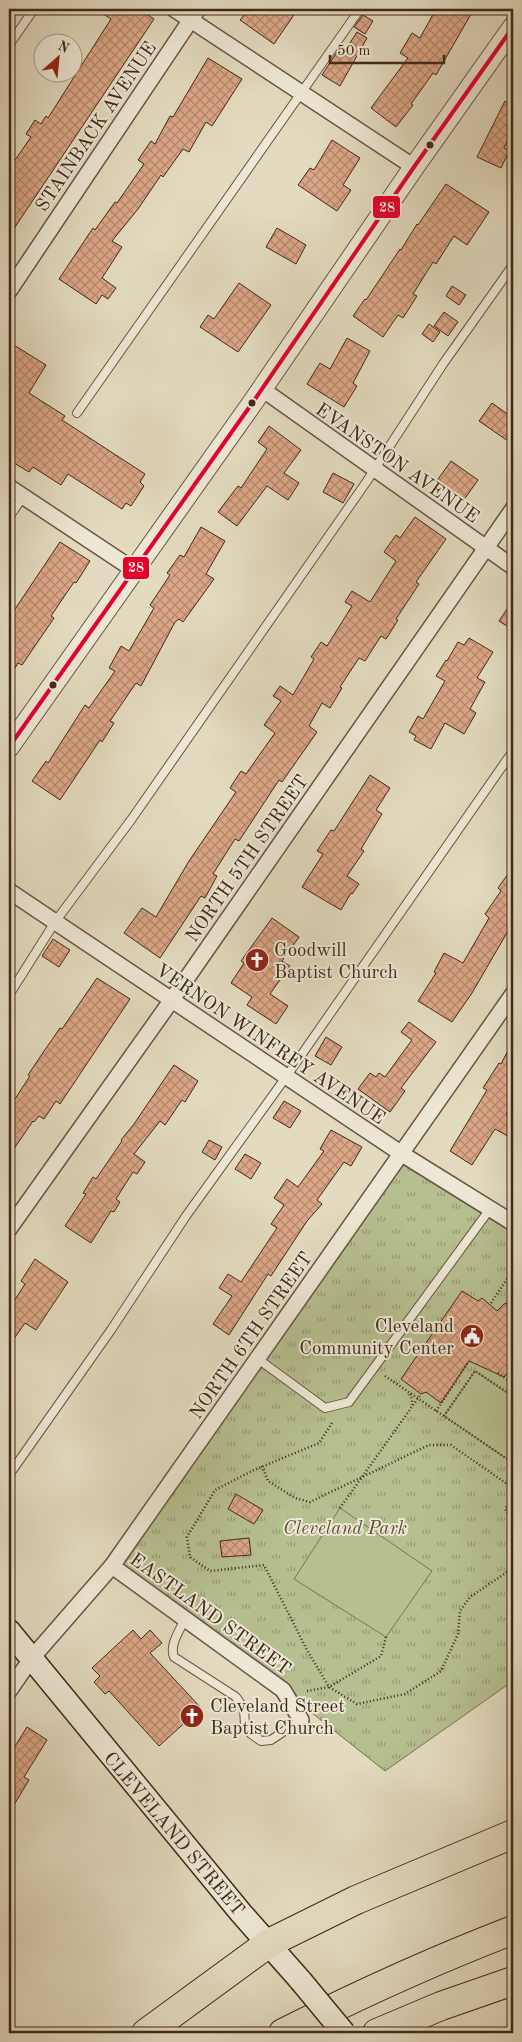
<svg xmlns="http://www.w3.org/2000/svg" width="522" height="2042" font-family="'Old Standard TT',serif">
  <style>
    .park { fill: url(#park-tufts); stroke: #7c7356 }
    .pitch { fill: #b6bf90; stroke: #7c7356 }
    .building { fill: url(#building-cross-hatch); stroke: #42271b }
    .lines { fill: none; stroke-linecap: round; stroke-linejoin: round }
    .service-casing { stroke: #6a5444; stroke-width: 10 }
    .minor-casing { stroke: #6a5444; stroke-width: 18 }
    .tertiary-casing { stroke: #6a5444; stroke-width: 22 }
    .secondary-casing { stroke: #42271b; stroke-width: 25 }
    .motorway-casing { stroke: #42271b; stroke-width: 30 }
    .path { stroke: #42271b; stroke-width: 2.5; stroke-dasharray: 1 2.5; stroke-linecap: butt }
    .service { stroke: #ede8d5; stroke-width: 8 }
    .minor { stroke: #ede8d5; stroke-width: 15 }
    .tertiary { stroke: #ede8d5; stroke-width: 20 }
    .secondary { stroke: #ede8d5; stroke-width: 22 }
    .motorway { stroke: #e3dbbf; stroke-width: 28 }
    .secondary-bridge-casing { stroke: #42271b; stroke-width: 25; stroke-linecap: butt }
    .secondary-bridge { stroke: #ede8d5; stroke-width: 22 }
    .bus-1-casing { stroke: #ede8d5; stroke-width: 8 }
    .bus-1 { stroke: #e4002b; stroke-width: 4 }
    .bus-dot { fill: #42271b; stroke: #ede8d5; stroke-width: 2 }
    .labels { text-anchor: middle; stroke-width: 4; stroke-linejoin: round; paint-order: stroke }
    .street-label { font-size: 19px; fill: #42271b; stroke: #ede8d5 }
    .poi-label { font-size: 19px; fill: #42271b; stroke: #ede8d5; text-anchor: start }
    .park-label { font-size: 19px; font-style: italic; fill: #5f4d38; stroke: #ede8d5 }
    .line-badge { stroke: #ede8d5; stroke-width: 2 }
    .badge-label { font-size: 14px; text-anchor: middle; font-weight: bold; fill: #fff }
  </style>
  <defs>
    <pattern id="park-tufts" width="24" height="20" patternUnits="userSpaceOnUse" patternTransform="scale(1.25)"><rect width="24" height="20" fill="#b6bf90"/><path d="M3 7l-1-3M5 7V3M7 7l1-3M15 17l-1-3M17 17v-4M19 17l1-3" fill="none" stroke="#969b75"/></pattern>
    <pattern id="building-cross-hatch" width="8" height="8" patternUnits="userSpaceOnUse" patternTransform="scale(1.25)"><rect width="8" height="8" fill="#dca787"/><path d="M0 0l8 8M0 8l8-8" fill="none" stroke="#b4886e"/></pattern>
  </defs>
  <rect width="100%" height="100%" fill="#e3dbbf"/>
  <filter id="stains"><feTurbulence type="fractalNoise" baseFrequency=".004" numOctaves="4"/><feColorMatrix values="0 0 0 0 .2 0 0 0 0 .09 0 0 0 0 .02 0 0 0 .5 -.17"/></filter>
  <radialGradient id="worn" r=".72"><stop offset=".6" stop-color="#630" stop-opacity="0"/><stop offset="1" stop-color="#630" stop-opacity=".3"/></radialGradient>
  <!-- park -->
  <polygon class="park" points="402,1154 513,1225 513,1681 385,1771 283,1690 113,1566"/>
  <!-- pitch -->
  <g class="pitch">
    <polygon points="475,1371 513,1397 513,1463 444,1416"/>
    <polygon points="340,1508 432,1571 386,1637 294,1579"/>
  </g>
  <!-- building -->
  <g class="building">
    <polygon points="96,9 139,9 154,19 9,236 9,169 31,137 26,134 35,120 41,124 46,116 48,118 111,19"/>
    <polygon points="249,9 298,9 274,44 240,20"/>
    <polygon points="436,9 474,9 436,75 433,73 411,104 413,105 396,127 371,108 408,58 400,53 412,33 420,38"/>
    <polygon points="363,15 373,21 365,34 354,27"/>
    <polygon points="357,32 367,38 340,86 322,75 341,46 346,49"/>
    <polygon points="208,58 242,79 212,126 206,122 189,152 183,149 163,177 161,175 138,209 112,241 122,247 102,278 116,288 108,299 102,295 96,304 59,279 93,228 95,230 115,202 117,203 144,164 138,160 151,141 155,144 170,116 173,117"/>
    <polygon points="505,101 513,105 513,128 504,148 509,151 501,168 477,157"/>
    <polygon points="332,140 360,158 343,185 351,190 337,211 298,185 310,168 314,170"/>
    <polygon points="446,184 489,212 467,245 454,236 436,264 433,262 413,294 417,296 403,318 398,315 383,337 353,316 365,299 366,300 400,249 401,250 417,224 418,225"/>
    <polygon points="277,228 306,245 296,264 266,247"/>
    <polygon points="239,283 271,305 238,352 200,327 208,315 214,319"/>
    <polygon points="452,286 466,295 459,305 446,296"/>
    <polygon points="444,312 458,322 448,336 434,326"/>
    <polygon points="429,324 440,332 433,342 422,334"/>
    <polygon points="347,338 370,351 353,383 357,386 344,407 307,384 320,363 330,369"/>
    <polygon points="9,342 46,365 29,393 65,416 62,420 145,474 140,482 144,486 131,506 126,503 122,509 68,474 61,485 33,467 29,472 9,460"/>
    <polygon points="492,403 513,418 513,433 508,441 479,421"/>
    <polygon points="269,426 301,450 284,473 299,483 288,500 267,486 237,526 218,512 238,486 241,488 267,449 258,442"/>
    <polygon points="451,461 478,480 463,501 436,482"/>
    <polygon points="333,473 354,484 343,503 323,492"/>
    <polygon points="415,517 446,539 416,582 419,584 396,619 398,620 386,639 381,636 365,661 359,658 340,687 342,688 330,708 322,703 309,726 317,732 282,782 279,780 239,841 235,839 213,874 217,876 205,898 201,896 160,958 124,933 142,908 156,917 189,861 236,792 230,788 241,771 246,774 275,733 264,725 281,701 273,696 280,686 293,695 314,659 311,657 321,642 327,646 352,606 345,602 352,591 370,602 396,561 384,552 396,535 400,538"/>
    <polygon points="201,527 225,541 206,574 214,579 183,622 179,619 175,622 141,686 136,683 110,721 114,723 102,742 100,740 60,800 32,781 46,761 48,763 85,705 89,708 115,671 109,668 121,646 129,651 154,608 150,605 170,575 167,573 180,555 184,557"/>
    <polygon points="60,542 90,561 76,583 74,582 51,616 54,618 22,665 18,663 9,678 9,618"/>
    <polygon points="513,600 513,630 499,621"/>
    <polygon points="469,638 493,652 477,678 485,682 470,709 476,713 464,734 445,723 431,749 414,740 416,736 409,732 418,716 423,719 445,681 436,676 446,660 447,661 458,642 464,645"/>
    <polygon points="370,775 390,788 376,810 382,814 361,849 364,851 347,876 359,884 352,894 351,893 341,910 302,887 323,854 317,851 331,830 334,831"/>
    <polygon points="513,867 513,934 508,931 472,993 452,1022 418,1001 436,973 434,972 444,953 463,963 489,918 485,914 501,891 498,888"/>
    <polygon points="272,918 299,937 282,961 290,966 270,994 288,1006 276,1024 247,1005 252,997 231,983 244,963 241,961"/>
    <polygon points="53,939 70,950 59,967 42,956"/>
    <polygon points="97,978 130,999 60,1104 56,1101 44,1119 39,1116 34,1122 33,1121 9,1156 9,1108 30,1076 28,1075 42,1054 60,1028 62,1029"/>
    <polygon points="409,1022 436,1042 401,1088 405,1091 390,1112 358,1089 370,1073 376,1077 379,1073 385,1077 412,1040 401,1032"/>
    <polygon points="326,1037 342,1047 331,1065 315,1056"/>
    <polygon points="513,1041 513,1103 506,1114 513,1119 513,1139 495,1129 472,1165 450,1151 487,1090 483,1088 499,1063 501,1064"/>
    <polygon points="174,1065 198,1081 185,1102 182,1100 165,1125 160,1121 134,1154 145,1162 137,1174 133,1172 116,1199 120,1202 114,1212 111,1211 91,1243 65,1226 86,1194 83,1193 93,1177 96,1179 122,1141 121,1140 134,1124"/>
    <polygon points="284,1101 301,1111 290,1128 273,1118"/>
    <polygon points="331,1130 362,1147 351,1166 344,1162 317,1200 322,1204 307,1221 271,1276 268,1274 229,1335 213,1324 232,1296 219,1288 228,1274 241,1282 277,1228 271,1224 284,1205 274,1198 287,1179 298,1187 324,1151 320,1149"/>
    <polygon points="209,1140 222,1147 215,1160 202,1152"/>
    <polygon points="245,1154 261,1163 251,1179 235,1169"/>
    <polygon points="35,1259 68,1282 36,1330 25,1323 9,1346 9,1309 25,1284 21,1281"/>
    <polygon points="462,1291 478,1301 482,1298 497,1311 504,1304 513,1301 513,1367 504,1377 469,1361 441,1403 426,1392 421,1394 401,1379"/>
    <polygon points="236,1494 263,1510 254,1524 228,1509"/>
    <polygon points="249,1538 251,1555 222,1557 220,1541"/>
    <polygon points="133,1630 141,1639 150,1630 162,1643 150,1653 201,1708 159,1746 109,1691 105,1694 94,1682 100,1676 92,1668"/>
    <polygon points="27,1727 47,1740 24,1777 29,1780 9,1813 9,1756"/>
  </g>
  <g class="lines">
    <!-- service casing -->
    <g class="service-casing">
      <g id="service">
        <polyline points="9,45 34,9"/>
        <polyline points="77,413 360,9"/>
        <polyline points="9,517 23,497"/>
        <polyline points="9,995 55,922 131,820 367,481 443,364 513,265"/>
        <polyline points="258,1359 325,1408 349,1402 490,1209"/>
        <polyline points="9,1475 111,1330 186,1216 286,1077 513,751"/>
        <path d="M 185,1619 C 180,1630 169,1645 174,1657 L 236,1697 L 244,1709 L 245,1725 L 251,1734 L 261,1741 L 271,1740 L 301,1720"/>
      </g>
    </g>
    <!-- minor casing -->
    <g class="minor-casing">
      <g id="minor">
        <polyline points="174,9 414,167"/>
        <polyline points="9,291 198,9"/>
        <polyline points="262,389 513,567"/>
        <polyline points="9,487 134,570"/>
        <polyline points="9,891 402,1154 513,1223"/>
        <polyline points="9,1229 171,1001 513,509"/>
        <polyline points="112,1566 283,1690 301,1720"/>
        <polyline points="9,1691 31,1659 112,1566 513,994"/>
      </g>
    </g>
    <!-- tertiary casing -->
    <g class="tertiary-casing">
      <polyline id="tertiary" points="9,747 253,402 414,167 513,27"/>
    </g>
    <!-- secondary casing -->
    <g class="secondary-casing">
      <polyline id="secondary" points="9,1631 241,1913 301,1981"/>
    </g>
    <!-- motorway casing -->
    <g class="motorway-casing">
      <g id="motorway">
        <polyline points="146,2033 269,1943 356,1900 513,1834"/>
        <path d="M 283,2033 C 358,1995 435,1960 513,1930"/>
        <polyline points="377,2033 441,2006 513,1981"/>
      </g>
    </g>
    <!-- path -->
    <g class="path">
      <polyline points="491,1303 513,1270"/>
      <polyline points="498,1373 513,1384"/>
      <polyline points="385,1376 513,1463"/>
      <polyline points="410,1394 412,1400 412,1405"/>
      <polyline points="436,1411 469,1361"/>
      <polyline points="444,1416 475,1371 513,1396"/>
      <polyline points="332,1423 319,1443 254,1470 215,1490 187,1537 190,1557 210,1571 264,1565 307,1650 329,1687 357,1704 405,1694 441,1671 458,1634 460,1611 470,1597 513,1568"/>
      <polyline points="262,1466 268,1481 295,1498 310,1502 429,1445 451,1445 513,1488"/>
      <polyline points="340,1508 421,1394"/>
      <polyline points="510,1516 505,1509 513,1498"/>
      <polyline points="307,1691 329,1687 381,1656 386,1637"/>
    </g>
    <!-- service -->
    <use href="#service" class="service"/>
    <!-- minor -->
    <use href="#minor" class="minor"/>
    <!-- tertiary -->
    <use href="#tertiary" class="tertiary"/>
    <!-- secondary -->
    <use href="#secondary" class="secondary"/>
    <!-- motorway -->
    <use href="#motorway" class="motorway"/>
    <!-- secondary-bridge casing -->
    <g class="secondary-bridge-casing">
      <polyline id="secondary-bridge" points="301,1981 344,2033"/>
    </g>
    <!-- secondary-bridge -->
    <use href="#secondary-bridge" class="secondary-bridge"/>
    <!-- bus-1 casing -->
    <g class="bus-1-casing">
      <polyline id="bus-1" points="9,747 253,402 414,167 513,27"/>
    </g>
    <!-- bus-1 -->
    <use href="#bus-1" class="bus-1"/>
  </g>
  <!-- icons -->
  <defs>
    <g id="church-disc" transform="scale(1.25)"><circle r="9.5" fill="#8f2418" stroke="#ede8d5"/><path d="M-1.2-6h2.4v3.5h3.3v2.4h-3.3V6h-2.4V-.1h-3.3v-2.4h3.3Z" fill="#fff"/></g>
    <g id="civic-disc" transform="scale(1.25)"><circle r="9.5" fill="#8f2418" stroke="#ede8d5"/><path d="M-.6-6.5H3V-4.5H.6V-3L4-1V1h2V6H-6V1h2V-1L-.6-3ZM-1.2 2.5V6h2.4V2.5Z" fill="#fff"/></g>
  </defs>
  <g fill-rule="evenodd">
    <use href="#church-disc" x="257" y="960"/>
    <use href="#civic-disc" x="472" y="1336"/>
    <use href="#church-disc" x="192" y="1716"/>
  </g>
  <!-- markers -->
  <g class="bus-dot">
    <circle cx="430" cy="145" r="4.5"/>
    <circle cx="252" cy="403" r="4.5"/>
    <circle cx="53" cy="685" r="4.5"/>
  </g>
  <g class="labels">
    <!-- street labels -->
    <g class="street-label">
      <text transform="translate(95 126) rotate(-56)" y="7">STAINBACK AVENUE</text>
      <text transform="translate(398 462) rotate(35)" y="7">EVANSTON AVENUE</text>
      <text transform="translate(246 858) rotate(-55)" y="7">NORTH 5TH STREET</text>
      <text transform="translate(271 1043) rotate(34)" y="7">VERNON WINFREY AVENUE</text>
      <text transform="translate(250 1335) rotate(-55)" y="7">NORTH 6TH STREET</text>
      <text transform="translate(211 1613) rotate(36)" y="7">EASTLAND STREET</text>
      <text transform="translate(175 1833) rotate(50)" y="7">CLEVELAND STREET</text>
    </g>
    <!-- poi labels -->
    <g class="poi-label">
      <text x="274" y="956">Goodwill<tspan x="274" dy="22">Baptist Church</tspan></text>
      <text x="454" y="1332" text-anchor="end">Cleveland<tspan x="454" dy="22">Community Center</tspan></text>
      <text x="210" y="1712">Cleveland Street<tspan x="210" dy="22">Baptist Church</tspan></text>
    </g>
    <!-- park labels -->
    <g class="park-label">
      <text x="345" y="1534">Cleveland Park</text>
    </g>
  </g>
  <g class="line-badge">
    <rect x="372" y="195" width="29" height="24" rx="5" fill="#e4002b"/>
    <rect x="122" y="556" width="28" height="24" rx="5" fill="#e4002b"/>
  </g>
  <g class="badge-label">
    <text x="387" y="212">28</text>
    <text x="136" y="572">28</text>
  </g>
  <!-- margin -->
  <rect width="522" height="2042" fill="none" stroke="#e3dbbf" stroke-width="30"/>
  <rect x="10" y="10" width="502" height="2022" fill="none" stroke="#42271b" stroke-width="2.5"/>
  <rect x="15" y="15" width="492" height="2012" fill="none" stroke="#42271b"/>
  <!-- north arrow -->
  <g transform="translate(58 58) rotate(27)"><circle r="24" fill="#ede8d5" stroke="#a99b8b"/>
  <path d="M0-4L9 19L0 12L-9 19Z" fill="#8f2418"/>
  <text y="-8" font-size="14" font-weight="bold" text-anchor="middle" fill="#42271b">N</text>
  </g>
  <!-- scale -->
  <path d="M330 55v8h114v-8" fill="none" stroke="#42271b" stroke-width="2.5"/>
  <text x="337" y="55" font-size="15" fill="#42271b" stroke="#ede8d5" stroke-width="4" paint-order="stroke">50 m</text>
  <rect width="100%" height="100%" filter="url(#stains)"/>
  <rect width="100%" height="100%" fill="url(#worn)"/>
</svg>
